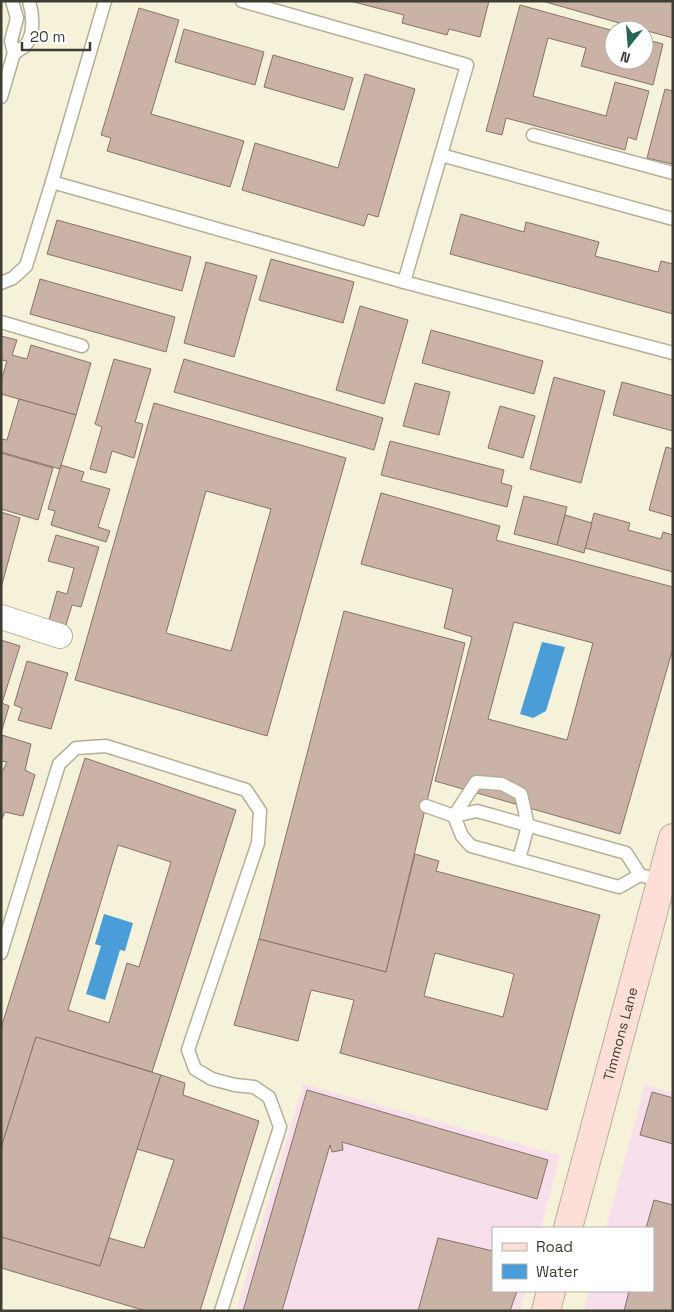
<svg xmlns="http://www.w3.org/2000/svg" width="674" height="1312" font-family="'Space Grotesk',sans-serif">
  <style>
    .commercial { fill: #f7dfeb }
    .water { fill: #4b9dd8 }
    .building { fill: #cab2a7; stroke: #877267; fill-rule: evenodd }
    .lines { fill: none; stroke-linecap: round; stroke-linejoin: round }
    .lane-casing { stroke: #b3af98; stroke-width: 15 }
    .street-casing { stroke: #b3af98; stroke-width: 26 }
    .secondary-casing { stroke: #b3af98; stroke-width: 30 }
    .lane { stroke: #fff; stroke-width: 12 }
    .street { stroke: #fff; stroke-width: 24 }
    .secondary { stroke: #fddfd8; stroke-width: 28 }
    .labels { text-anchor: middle; stroke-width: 4.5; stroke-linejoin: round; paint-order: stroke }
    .street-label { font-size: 14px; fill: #3e3d33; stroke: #fff }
  </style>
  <rect width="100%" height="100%" fill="#f6f2da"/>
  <!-- commercial -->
  <g class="commercial">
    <polygon points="303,1084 560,1155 541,1228 493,1228 493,1291 526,1291 520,1311 236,1311"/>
    <polygon points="645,1085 673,1093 673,1311 583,1311 589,1291 653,1291 653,1228 606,1228"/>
  </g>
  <!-- water -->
  <g class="water">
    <polygon points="542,642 565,647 546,711 533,718 520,714"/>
    <polygon points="104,914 133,923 125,951 120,950 105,1000 86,994 101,946 95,944"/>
  </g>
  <!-- building -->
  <g class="building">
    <polygon points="350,1 489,1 480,37 449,29 447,35 402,23 404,15"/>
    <polygon points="542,1 673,1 673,38 644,30"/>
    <polygon points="520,5 614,31 614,60 644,60 644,39 663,44 653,85 581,66 586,48 548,38 533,96 606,116 615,82 649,91 636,140 628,137 625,150 506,118 502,135 486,131"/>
    <polygon points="139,8 179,20 151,114 244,141 230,187 107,151 111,138 101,135"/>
    <polygon points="184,29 264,52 255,85 175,62"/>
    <polygon points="273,55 353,78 344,110 264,87"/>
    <polygon points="365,74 415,89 378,217 368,214 364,226 242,190 255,143 338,168"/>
    <polygon points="665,89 673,91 673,164 647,158"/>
    <polygon points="461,214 524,232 526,222 599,242 595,256 658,272 661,261 673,264 673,314 450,254"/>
    <polygon points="57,220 191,257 182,291 47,254"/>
    <polygon points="271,259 354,282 343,323 259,300"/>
    <polygon points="206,262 257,276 234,357 184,343"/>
    <polygon points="40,279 175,317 166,352 30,314"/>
    <polygon points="360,306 408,320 384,404 336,390"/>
    <polygon points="431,330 543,361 534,394 422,363"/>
    <polygon points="1,336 17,340 12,355 27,359 31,345 91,363 76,415 1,394 1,381 7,361 1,360"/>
    <polygon points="114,359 151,369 135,422 143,424 134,458 112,451 106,473 90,469 102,427 95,424"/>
    <polygon points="184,359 383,418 374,450 174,392"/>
    <polygon points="554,377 605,391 581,483 530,469"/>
    <polygon points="622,382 673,396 673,431 613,415"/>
    <polygon points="415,383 450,392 439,435 403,426"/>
    <polygon points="19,399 76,415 60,469 1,452 1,439 7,440"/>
    <path d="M 154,403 L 346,458 L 267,736 L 75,680 ZM 206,491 L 271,509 L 231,651 L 166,633 Z"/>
    <polygon points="500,406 535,416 523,458 488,448"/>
    <polygon points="390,441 504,470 501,483 512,486 507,507 381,475"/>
    <polygon points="666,447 673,449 673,517 649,510"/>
    <polygon points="1,453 53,468 38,520 1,509"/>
    <polygon points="61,465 84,472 81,481 110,489 98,527 110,531 106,542 51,525 55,511 48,509"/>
    <path d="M 381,493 L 500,526 L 496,540 L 673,587 L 673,648 L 620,834 L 435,781 L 472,637 L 444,628 L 453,589 L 361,564 ZM 514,622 L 593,643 L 567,740 L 488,719 Z"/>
    <polygon points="524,496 567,507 557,545 514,534"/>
    <polygon points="1,512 20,518 1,588"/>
    <polygon points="594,513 630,523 628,530 661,539 663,532 673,535 673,572 585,548"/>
    <polygon points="565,515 592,523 584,553 557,545"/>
    <polygon points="56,535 99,547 81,607 72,605 66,625 49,620 57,591 67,594 74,568 48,561"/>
    <polygon points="344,611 465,643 386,972 259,939"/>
    <polygon points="1,640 20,646 2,703 9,706 2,730"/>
    <polygon points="27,661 68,673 51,729 18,720 22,708 14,705"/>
    <polygon points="2,735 31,744 25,770 35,775 23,816 5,812 1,821 1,770 3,770 7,762 1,761"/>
    <path d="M 85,758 L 236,810 L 152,1072 L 36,1037 L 1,1148 L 1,1028 ZM 118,845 L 171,862 L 139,967 L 127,963 L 109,1023 L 68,1010 Z"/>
    <path d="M 415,854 L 439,861 L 436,871 L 600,915 L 547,1110 L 340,1053 L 354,1000 L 311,990 L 298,1041 L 234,1025 L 259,939 L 386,972 ZM 435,953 L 514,974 L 503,1017 L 424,996 Z"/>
    <polygon points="36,1037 161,1075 100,1266 1,1237 1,1148"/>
    <polygon points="161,1075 185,1083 183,1095 259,1121 200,1311 146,1311 1,1268 1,1237 100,1266 109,1238 144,1248 174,1160 137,1149"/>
    <polygon points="307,1090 548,1160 537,1199 342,1142 343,1150 332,1152 330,1145 282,1311 243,1311"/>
    <polygon points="652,1092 673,1098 673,1144 640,1135"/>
    <polygon points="654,1200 673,1205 673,1311 624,1311 629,1291 653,1291 653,1228 646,1228"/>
    <polygon points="438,1238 493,1251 493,1291 517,1291 510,1311 418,1311"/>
  </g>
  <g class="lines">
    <!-- lane casing -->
    <g class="lane-casing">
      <g id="lane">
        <path d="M 12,1 L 17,18 L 11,41 L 14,53 C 17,51 22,49 25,46 C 35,35 33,14 29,1"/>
        <polyline points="242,1 467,65 404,282"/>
        <polyline points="1,97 14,53"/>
        <polyline points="533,135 673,173"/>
        <polyline points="441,155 673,219"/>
        <polyline points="52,182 404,282 673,353"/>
        <polyline points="1,283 13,278 26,266 52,182 105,1"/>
        <polyline points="1,322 82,346"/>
        <polyline points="426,806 454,816 477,811 626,853 640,875 661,881"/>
        <polyline points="454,816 462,836 471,846 619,887 640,875"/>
        <polyline points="454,816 476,782 502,784 521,794 528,826 519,859"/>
        <polyline points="1,953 59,764 76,748 106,746 246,790 260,811 258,843 188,1050 195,1069 212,1079 235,1085 254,1087 269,1097 280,1127 221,1311"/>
      </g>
    </g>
    <!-- street casing -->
    <g class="street-casing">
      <polyline id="street" points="1,617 60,636"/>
    </g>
    <!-- secondary casing -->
    <g class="secondary-casing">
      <g id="secondary">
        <path id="s1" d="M 568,1228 L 673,838"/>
        <polyline points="546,1311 551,1291"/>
      </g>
    </g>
    <!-- lane -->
    <use href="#lane" class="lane"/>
    <!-- street -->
    <use href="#street" class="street"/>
    <!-- secondary -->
    <use href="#secondary" class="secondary"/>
  </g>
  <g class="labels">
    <!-- street labels -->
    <g class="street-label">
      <text dy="5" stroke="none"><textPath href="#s1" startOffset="201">Timmons Lane</textPath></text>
    </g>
  </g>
  <!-- border -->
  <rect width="674" height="1312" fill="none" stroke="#3e3d33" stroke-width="5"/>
  <!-- legend -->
  <rect x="492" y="1227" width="162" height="65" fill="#ffffff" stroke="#b2b1ad"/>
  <rect x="502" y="1243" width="25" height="8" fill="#fddfd8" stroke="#b2b1ad"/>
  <text x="536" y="1252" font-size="15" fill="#3e3d33">Road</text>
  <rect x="502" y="1264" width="25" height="15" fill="#4b9dd8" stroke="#b2b1ad"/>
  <text x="536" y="1277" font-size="15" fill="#3e3d33">Water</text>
  <!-- north arrow -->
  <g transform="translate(629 45) rotate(197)"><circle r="24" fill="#ffffff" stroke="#b2b1ad"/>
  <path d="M0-4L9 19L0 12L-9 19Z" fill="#256552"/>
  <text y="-8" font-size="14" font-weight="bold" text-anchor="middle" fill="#3e3d33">N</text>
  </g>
  <!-- scale -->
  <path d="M22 42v8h68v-8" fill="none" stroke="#3e3d33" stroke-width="2.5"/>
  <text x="30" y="42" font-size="15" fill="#3e3d33" stroke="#ffffff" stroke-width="4" paint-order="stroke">20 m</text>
</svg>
